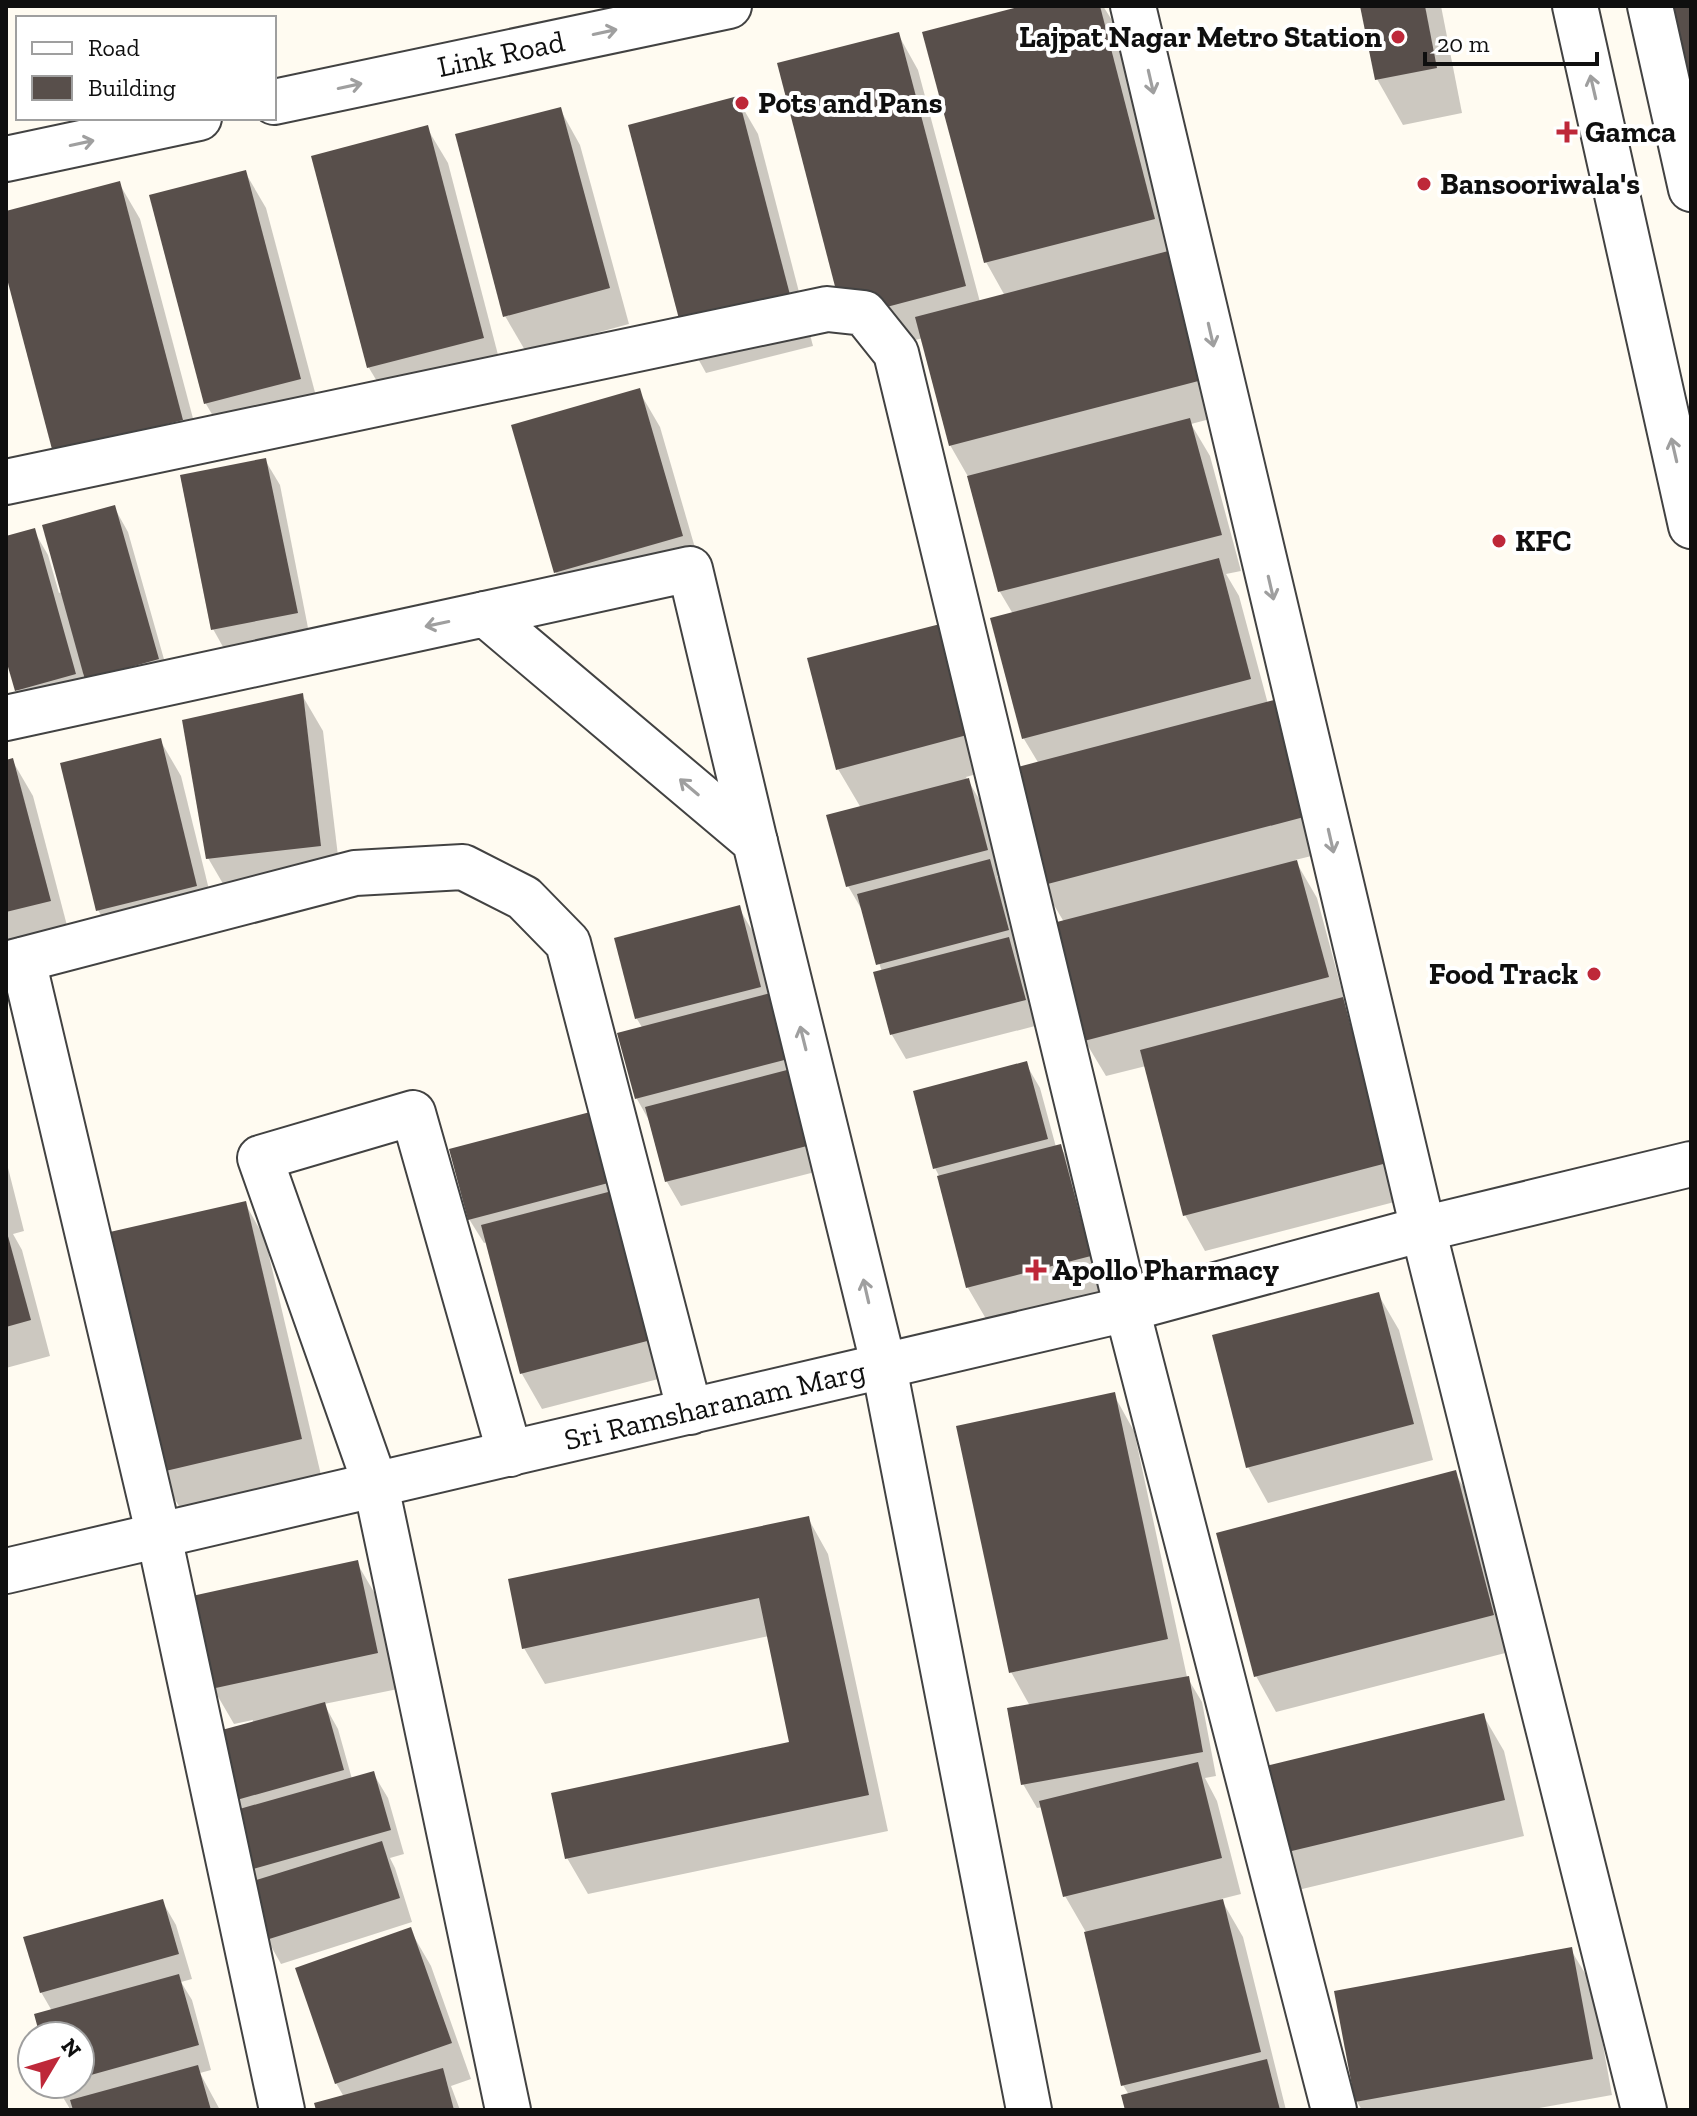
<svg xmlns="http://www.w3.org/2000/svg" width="1697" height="2116" font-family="'Zilla Slab',serif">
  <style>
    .shadow { fill: #0003 }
    .building { fill: #584f4b }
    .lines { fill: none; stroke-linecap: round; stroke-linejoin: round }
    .minor-casing { stroke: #424242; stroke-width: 48 }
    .minor { stroke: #fff; stroke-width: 44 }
    .oneway { stroke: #9f9f9f }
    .poi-dot { fill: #be2839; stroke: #fff; stroke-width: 3 }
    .labels { text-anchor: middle; stroke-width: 8; stroke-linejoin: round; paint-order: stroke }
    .poi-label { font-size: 30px; font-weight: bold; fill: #0f0f0f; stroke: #fff; text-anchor: start }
    .street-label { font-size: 30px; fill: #0f0f0f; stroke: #fff }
  </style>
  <rect width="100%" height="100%" fill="#fffbf1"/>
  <!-- shadow -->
  <g class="shadow">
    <polygon points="1030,6 1103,6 1115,25 1174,252 1229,414 1191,424 1210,456 1241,571 1226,574 1239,596 1268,704 1273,703 1293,738 1324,853 1295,860 1317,898 1346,1006 1363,1035 1406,1199 1205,1251 1185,1215 1146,1066 1106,1076 1085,1041 1064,922 1042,885 1039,764 1024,739 992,619 1013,614 1000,592 970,480 950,445 923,338 885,348 898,34 918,70 980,302 1005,296 986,262"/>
    <polygon points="1362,6 1441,6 1462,113 1403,125 1377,79"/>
    <polygon points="737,98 758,134 813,346 706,373 686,337"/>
    <polygon points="560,109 580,145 629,324 526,352 505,316"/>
    <polygon points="427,128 448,163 503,374 390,403 369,368 314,157"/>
    <polygon points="245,172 266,208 321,415 227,440 206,404 151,196"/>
    <polygon points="119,183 140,219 203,456 76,488 6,267 6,213"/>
    <polygon points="639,391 660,427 702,572 577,608 556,573 513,427"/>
    <polygon points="265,460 280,485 310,638 227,654 213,629"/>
    <polygon points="114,507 128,532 171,684 101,704 83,673 89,698 31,714 17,690 6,652 6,538 34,531 48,555 59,593 62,592"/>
    <polygon points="951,623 1001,767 966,777 982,804 1001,874 997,876 1003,886 1021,954 1018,955 1022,964 1039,1025 906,1059 892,1035 882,972 862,910 848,886 861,808 838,769"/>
    <polygon points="302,695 323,731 341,881 229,894 208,858"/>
    <polygon points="160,740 181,776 217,922 119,946 98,910"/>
    <polygon points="12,760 33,796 70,937 6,953 6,762"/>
    <polygon points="739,908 753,932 819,1171 681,1206 667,1182 651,1124 637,1099 620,1035 643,1029 637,1019 616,940"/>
    <polygon points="1026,1064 1040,1088 1056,1147 1060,1146 1081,1182 1110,1292 989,1324 968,1288 939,1176 935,1168"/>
    <polygon points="593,1114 670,1376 542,1409 522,1374 487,1242 484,1243 469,1219"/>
    <polygon points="6,1160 24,1231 13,1234 22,1250 50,1356 6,1368"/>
    <polygon points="245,1203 265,1239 321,1475 180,1508 159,1472"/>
    <polygon points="1378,1294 1399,1330 1433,1460 1268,1503 1248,1467"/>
    <polygon points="1114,1395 1134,1431 1187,1677 1202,1702 1216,1776 1205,1778 1217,1801 1241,1894 1221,1899 1243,1937 1286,2110 1127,2110 1129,2095 1123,2085 1087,1934 1065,1896 1043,1807 1037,1808 1023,1784 1030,1706 1011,1672"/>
    <polygon points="1455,1473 1476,1508 1513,1651 1276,1712 1256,1676"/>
    <polygon points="808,1518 828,1554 888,1831 588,1894 567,1858 792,1744 769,1636 545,1684 524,1648"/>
    <polygon points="357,1563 378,1599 398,1689 324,1704 338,1729 352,1779 373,1773 388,1798 404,1854 390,1858 395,1868 412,1922 281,1964 267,1939 231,1814 253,1720 234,1724 213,1688"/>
    <polygon points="1483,1715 1504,1751 1524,1836 1298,1890 1277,1854"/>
    <polygon points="162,1901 176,1925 192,1979 181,1982 192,2000 211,2070 200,2073 220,2110 70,2109 55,2084 80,2084 80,2036 42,2036 52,2011 41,1992"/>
    <polygon points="410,1930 431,1966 471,2079 451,2086 460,2110 318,2110 344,2097 336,2083"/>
    <polygon points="1571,1950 1592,1985 1612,2095 1528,2110 1362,2110 1357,2102"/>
  </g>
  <!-- building -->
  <g class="building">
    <polygon points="1022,6 1100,6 1155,219 984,263 922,32"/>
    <polygon points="1360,6 1425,6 1437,68 1375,80"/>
    <polygon points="1665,6 1691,6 1691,80 1684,82"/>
    <polygon points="899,32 966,286 864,313 838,298 777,63"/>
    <polygon points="738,96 794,310 684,338 628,125"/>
    <polygon points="561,107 610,288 503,317 455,134"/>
    <polygon points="428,125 484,338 367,368 311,156"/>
    <polygon points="246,170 301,379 204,404 149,195"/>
    <polygon points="120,181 183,420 53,453 6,275 6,211"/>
    <polygon points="1176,249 1210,378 949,446 915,317"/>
    <polygon points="640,388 683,536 554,573 511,425"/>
    <polygon points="1190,418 1222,535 998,592 967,476"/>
    <polygon points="266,458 298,613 211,630 180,475"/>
    <polygon points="115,505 159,659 85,680 42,525"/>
    <polygon points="35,528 76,674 15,691 6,660 6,536"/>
    <polygon points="1219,558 1251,679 1022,739 990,618"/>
    <polygon points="952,621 982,731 836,770 807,658"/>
    <polygon points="303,693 321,846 206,859 182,720"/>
    <polygon points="1274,700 1304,817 1040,886 1010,769"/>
    <polygon points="161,738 197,886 96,911 60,763"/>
    <polygon points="13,758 51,901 6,912 6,760"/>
    <polygon points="969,778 988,850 846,887 826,815"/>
    <polygon points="990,859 1009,930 876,965 857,894"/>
    <polygon points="1297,860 1329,977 1084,1041 1053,923"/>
    <polygon points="740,905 761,987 635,1019 614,938"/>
    <polygon points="1009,937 1026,1000 890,1035 873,972"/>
    <polygon points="778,991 796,1057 635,1099 617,1033"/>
    <polygon points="1343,997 1387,1163 1183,1216 1140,1050"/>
    <polygon points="1027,1061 1048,1139 933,1169 913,1091"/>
    <polygon points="787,1070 807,1146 665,1182 645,1107"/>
    <polygon points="594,1111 612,1182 468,1220 449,1149"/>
    <polygon points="1061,1144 1091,1256 966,1288 937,1176"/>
    <polygon points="612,1191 651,1340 520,1374 481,1225"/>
    <polygon points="246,1201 302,1439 157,1473 101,1234"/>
    <polygon points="6,1229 31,1320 6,1327"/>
    <polygon points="1379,1292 1414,1424 1246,1468 1212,1335"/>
    <polygon points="1115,1392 1168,1639 1009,1673 956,1426"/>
    <polygon points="1456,1470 1494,1615 1254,1677 1216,1533"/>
    <polygon points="809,1516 869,1795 565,1859 551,1793 789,1742 759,1598 522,1649 508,1579"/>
    <polygon points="358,1560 378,1653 211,1689 192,1596"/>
    <polygon points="1189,1676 1203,1752 1021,1785 1007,1708"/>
    <polygon points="325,1702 344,1770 226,1803 207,1734"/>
    <polygon points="1484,1713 1505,1800 1275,1855 1253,1769"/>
    <polygon points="1198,1762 1222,1858 1063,1897 1039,1801"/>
    <polygon points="374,1771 391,1830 246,1871 229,1812"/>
    <polygon points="382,1841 400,1898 266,1940 247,1883"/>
    <polygon points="163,1899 179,1954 40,1993 23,1937"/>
    <polygon points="1223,1899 1261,2052 1121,2086 1084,1932"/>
    <polygon points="411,1927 452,2043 335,2084 295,1968"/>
    <polygon points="1572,1947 1593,2059 1355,2102 1334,1991"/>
    <polygon points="179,1974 199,2045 80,2078 80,2036 40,2036 34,2014"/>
    <polygon points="1267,2059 1280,2110 1125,2110 1121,2095"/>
    <polygon points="198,2065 211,2110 73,2110 70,2100"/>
    <polygon points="443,2068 454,2110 316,2110 314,2103"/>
  </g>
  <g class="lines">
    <!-- minor casing -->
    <g class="minor-casing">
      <g id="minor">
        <polyline points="1133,6 1423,1229 1644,2110"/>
        <polyline points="1575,6 1691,526"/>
        <polyline points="1650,6 1691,189"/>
        <path id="s1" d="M 274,102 L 729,6"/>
        <polyline points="6,159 199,118"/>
        <polyline points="6,482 827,309 864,313 896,353 1127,1309 1334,2110"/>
        <polyline points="485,614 690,569 755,842"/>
        <polyline points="6,718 485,614 755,842 884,1367 1029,2110"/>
        <polyline points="23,960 159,1536 282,2110"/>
        <polyline points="6,964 355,873 463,867 524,898 568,943 690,1412"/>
        <path id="s2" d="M 6,1571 L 1127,1309 L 1423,1229 L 1691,1164"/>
        <polyline points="508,2110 376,1486 260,1158 413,1113 510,1454"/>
      </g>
    </g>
    <!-- minor -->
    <use href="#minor" class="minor"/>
  </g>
  <!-- one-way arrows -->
  <defs><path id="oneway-shaft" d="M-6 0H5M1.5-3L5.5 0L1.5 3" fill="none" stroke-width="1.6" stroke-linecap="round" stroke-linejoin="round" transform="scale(2)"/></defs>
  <g class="oneway">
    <use href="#oneway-shaft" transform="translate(605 32) rotate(-12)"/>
    <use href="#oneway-shaft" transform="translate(1151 82) rotate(77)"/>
    <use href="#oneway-shaft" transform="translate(350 86) rotate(-12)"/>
    <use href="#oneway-shaft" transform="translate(1593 87) rotate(-103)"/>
    <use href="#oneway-shaft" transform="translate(82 143) rotate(-12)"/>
    <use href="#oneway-shaft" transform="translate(1211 335) rotate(77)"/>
    <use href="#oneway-shaft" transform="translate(1674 450) rotate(-103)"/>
    <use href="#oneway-shaft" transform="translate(1271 588) rotate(77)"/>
    <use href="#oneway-shaft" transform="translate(437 624) rotate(168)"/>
    <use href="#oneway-shaft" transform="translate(689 787) rotate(-140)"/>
    <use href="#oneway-shaft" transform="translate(1331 841) rotate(77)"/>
    <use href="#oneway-shaft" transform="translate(803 1038) rotate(-104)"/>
    <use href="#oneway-shaft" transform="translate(866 1291) rotate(-103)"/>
  </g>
  <!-- markers -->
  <g class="poi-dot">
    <circle cx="1398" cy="37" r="8"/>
    <circle cx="742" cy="103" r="8"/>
    <path d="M1563 120h8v8h8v8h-8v8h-8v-8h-8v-8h8z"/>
    <circle cx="1424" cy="184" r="8"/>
    <circle cx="1499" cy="541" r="8"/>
    <circle cx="1594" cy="974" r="8"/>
    <path d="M1032 1258h8v8h8v8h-8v8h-8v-8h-8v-8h8z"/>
  </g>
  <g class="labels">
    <!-- poi labels -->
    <g class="poi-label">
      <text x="1382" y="47" text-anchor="end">Lajpat Nagar Metro Station</text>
      <text x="758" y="113">Pots and Pans</text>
      <text x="1585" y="142">Gamca</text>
      <text x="1440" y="194">Bansooriwala's</text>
      <text x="1515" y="551">KFC</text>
      <text x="1578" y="984" text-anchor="end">Food Track</text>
      <text x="1052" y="1280">Apollo Pharmacy</text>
    </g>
    <!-- street labels -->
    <g class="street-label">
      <text dy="10" stroke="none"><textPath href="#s1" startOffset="232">Link Road</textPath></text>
      <text dy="10" stroke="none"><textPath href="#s2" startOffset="728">Sri Ramsharanam Marg</textPath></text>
    </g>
  </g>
  <!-- border -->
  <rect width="1697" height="2116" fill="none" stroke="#0f0f0f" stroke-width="16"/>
  <!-- legend -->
  <rect x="16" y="16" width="260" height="104" fill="#ffffff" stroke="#9f9f9f" stroke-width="2"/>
  <rect x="32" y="42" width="40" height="12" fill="#ffffff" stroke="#9f9f9f" stroke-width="2"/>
  <text x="88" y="56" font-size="24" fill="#0f0f0f">Road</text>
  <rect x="32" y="76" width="40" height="24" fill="#584f4b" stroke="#9f9f9f" stroke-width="2"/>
  <text x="88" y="96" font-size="24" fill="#0f0f0f">Building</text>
  <!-- north arrow -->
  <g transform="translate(56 2060) rotate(52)"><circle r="38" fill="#ffffff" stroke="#9f9f9f" stroke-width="2"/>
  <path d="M0-6L14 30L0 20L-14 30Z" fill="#be2839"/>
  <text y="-12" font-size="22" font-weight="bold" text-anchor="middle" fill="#0f0f0f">N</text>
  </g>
  <!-- scale -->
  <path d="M1425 52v12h172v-12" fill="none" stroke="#0f0f0f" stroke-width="4"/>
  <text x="1437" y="52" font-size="24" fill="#0f0f0f" stroke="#ffffff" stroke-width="6" paint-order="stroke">20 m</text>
</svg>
